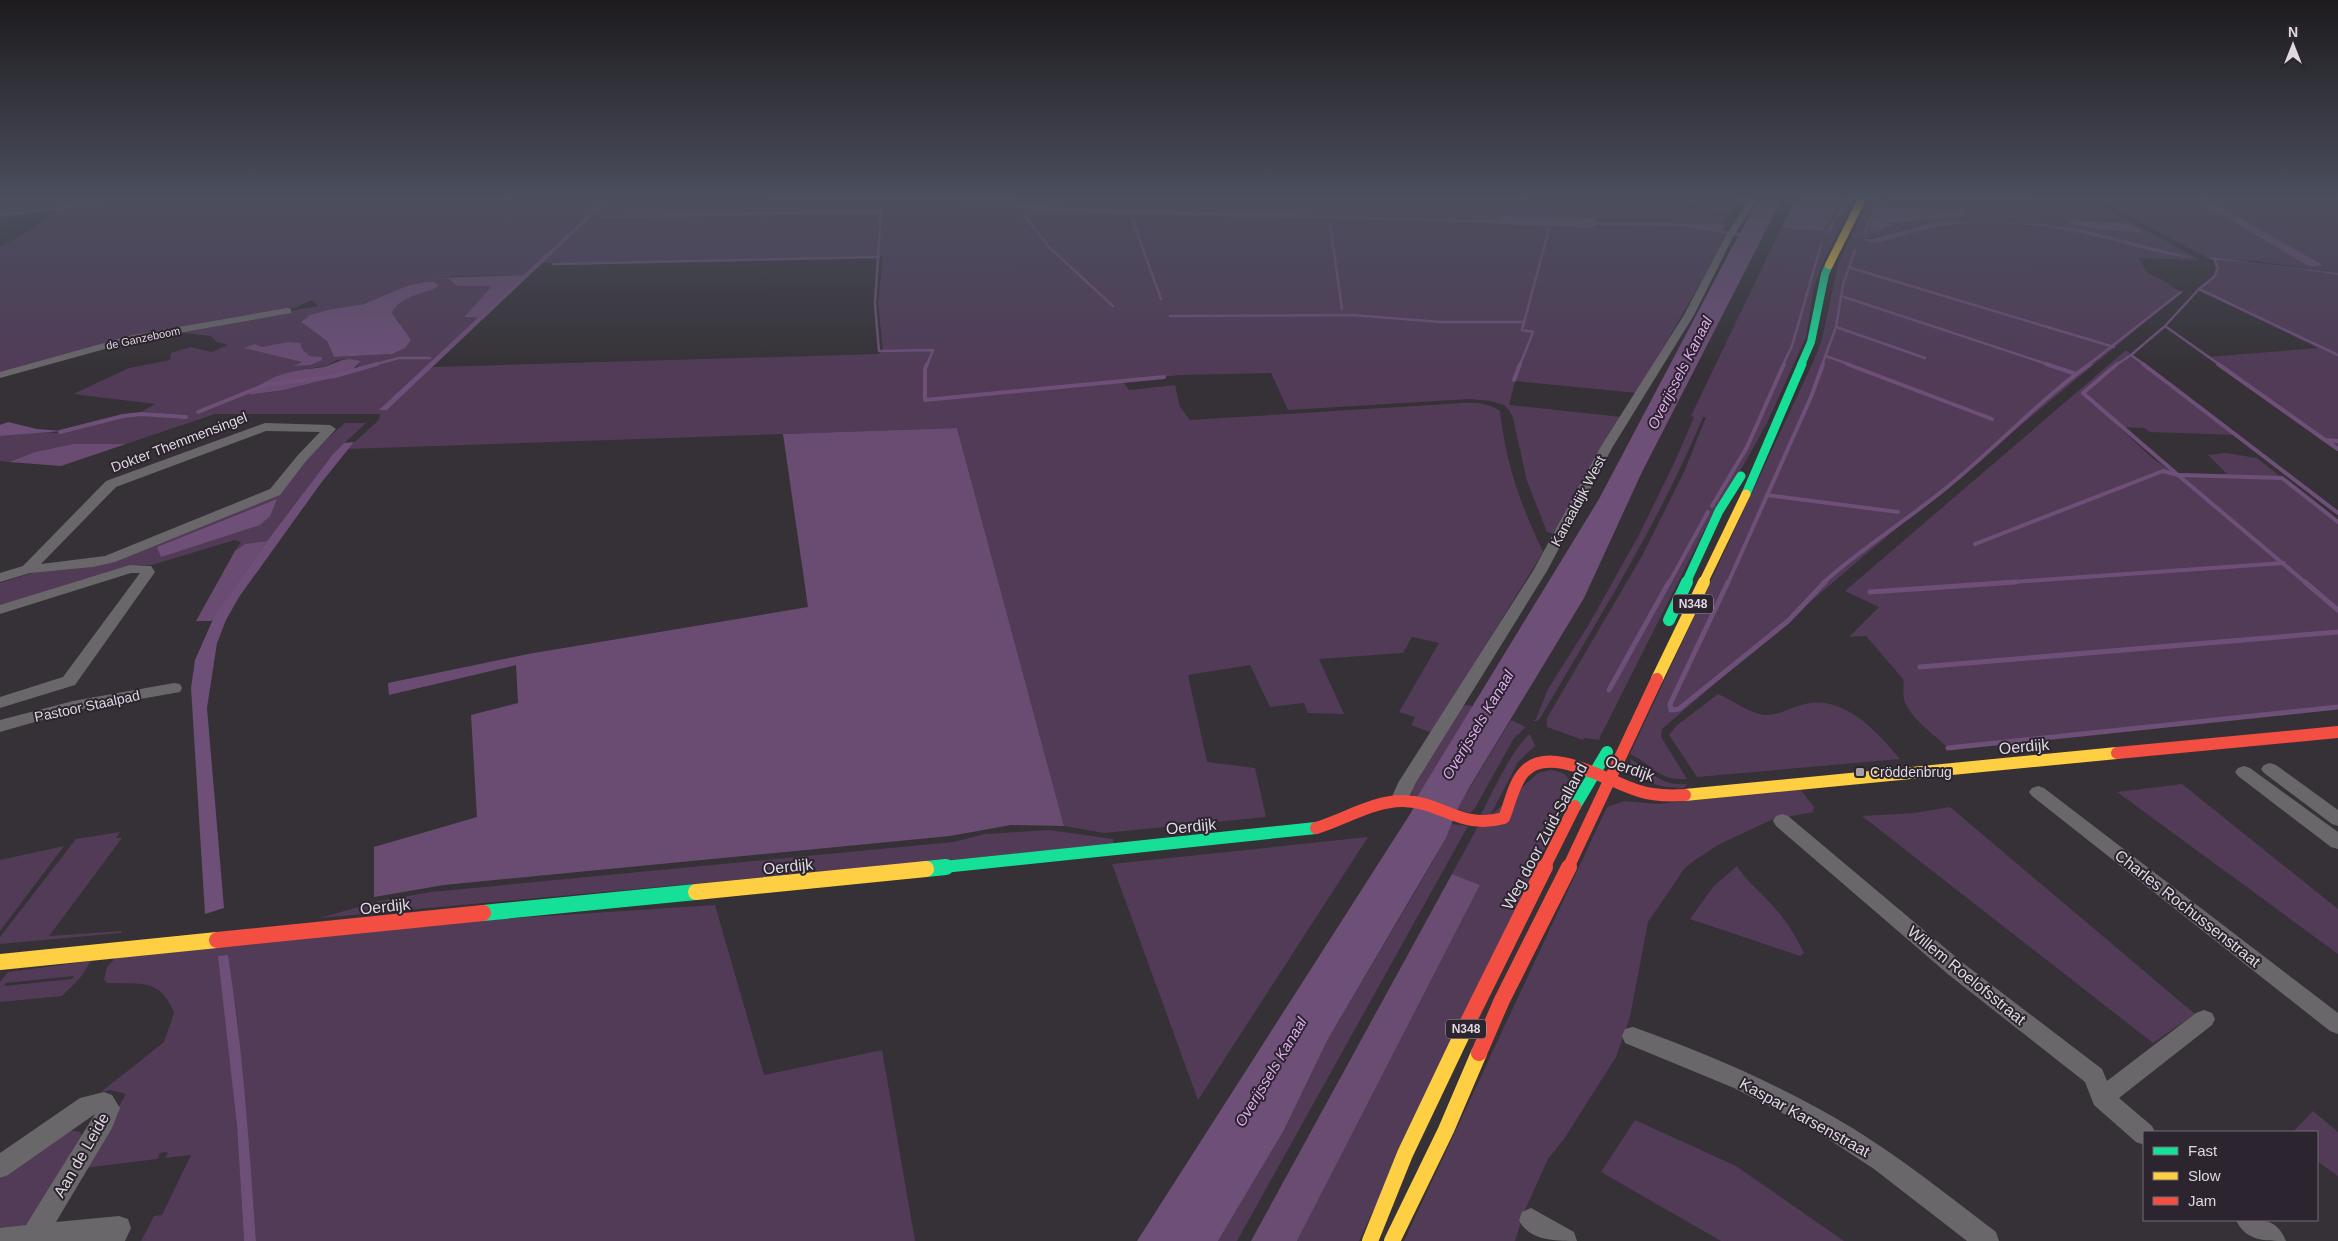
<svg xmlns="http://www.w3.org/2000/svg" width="2338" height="1241" font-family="Arial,sans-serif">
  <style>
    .green { fill: #513b57; fill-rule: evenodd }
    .forest { fill: #6a4c73 }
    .water { fill: #6d4f78 }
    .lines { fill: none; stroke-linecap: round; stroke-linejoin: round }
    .stream-far2 { stroke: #6d4f78; stroke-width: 2.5 }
    .stream-far1 { stroke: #6d4f78; stroke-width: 4 }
    .stream { stroke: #6d4f78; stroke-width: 5 }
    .canal { fill: #6d4f78; fill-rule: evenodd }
    .river { fill: #6d4f78; fill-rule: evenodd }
    .street { fill: #6a676b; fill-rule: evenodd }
    .fast-far3 { stroke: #16e098; stroke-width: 8 }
    .fast-far2 { stroke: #16e098; stroke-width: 9 }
    .fast-far1 { stroke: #16e098; stroke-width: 12 }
    .fast { stroke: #16e098; stroke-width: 16 }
    .slow-far3 { stroke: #ffcf43; stroke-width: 8 }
    .slow-far2 { stroke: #ffcf43; stroke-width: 9 }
    .slow-far1 { stroke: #ffcf43; stroke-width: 12 }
    .slow { stroke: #ffcf43; stroke-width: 16 }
    .jam-far1 { stroke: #f24e42; stroke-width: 12 }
    .jam { stroke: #f24e42; stroke-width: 16 }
    .poi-dot { fill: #a39ea4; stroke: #2c242e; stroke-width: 2 }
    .labels { text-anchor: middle; stroke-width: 4; stroke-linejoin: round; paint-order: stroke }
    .far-street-label { font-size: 11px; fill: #ded9e0; stroke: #2c242e }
    .shield { fill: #2c242e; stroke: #a9a3ab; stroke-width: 1 }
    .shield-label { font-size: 12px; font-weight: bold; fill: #ded9e0 }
    .street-label { font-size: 14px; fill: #ded9e0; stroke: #2c242e }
    .poi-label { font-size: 14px; fill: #ded9e0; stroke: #2c242e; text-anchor: start }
    .water-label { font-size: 15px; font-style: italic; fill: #e0acf1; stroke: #2c242e }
    .near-street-label { font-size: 16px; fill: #ded9e0; stroke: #2c242e }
  </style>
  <rect width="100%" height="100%" fill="#353136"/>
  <!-- green -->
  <g class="green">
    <polygon points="0,199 113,199 0,214"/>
    <path d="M 139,199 L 605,199 L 524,275 L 454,276 L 439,278 L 449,279 L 457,286 L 493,286 L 465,316 L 479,317 L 380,410 L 387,410 L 432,367 L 878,354 L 883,351 L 878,303 L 883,256 L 542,263 L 610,199 L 933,199 L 1057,212 L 1687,227 L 1726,234 L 1705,275 L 1637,393 L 1515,381 L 1509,405 L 1622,417 L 1554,534 L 1547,532 L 1527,481 L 1513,418 L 1509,410 L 1504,405 L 1490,401 L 1470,399 L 1288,410 L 1271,373 L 1179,375 L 1123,382 L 1129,390 L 1175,385 L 1180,407 L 1190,420 L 1447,404 C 1465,403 1484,400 1500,411 C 1506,465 1520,503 1543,552 L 1432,733 L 1411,725 L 1415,717 L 1399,712 L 1439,643 L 1412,637 L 1403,653 L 1319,659 L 1344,714 L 1308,713 L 1304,703 L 1270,707 L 1250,665 L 1188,675 L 1207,762 L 1255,768 L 1266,817 L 1104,833 L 1064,826 L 957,428 L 347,449 L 379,420 L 380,414 L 215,414 L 126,444 L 73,444 L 35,452 L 9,462 L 0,461 L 0,436 L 44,432 L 56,433 L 133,413 L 139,413 L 155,404 L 73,394 L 129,368 L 170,360 L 171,353 L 190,347 L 212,352 L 228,345 L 217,342 L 211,336 L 175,332 L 318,306 L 312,300 L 294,308 L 127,338 L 0,375 L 0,247 L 36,227 L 60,208 ZM 426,282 L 439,284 L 436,288 C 421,294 399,297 392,313 L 400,323 L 392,354 L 334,357 L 327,341 L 301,322 L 310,315 L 327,310 L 364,304 L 409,285 ZM 255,344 L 262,347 L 302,345 L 302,349 L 310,356 L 322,357 L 296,365 L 303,362 L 244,348 ZM 349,359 L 360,364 L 348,374 L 284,390 L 250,395 L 298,370 L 326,366 L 337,360 Z"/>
    <polygon points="964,199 1656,199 1729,217 1725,224 1690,224 1070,208"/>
    <polygon points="1662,199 1740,199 1730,215"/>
    <path d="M 1842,199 L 1855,199 L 1824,260 L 1814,286 L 1806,337 L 1767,423 L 1743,466 L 1710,519 L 1599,739 L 1601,740 L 1584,738 L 1583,740 L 1547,727 L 1547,718 L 1642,556 L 1684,472 L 1706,417 L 1703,417 C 1659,523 1598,619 1541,717 L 1537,721 L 1533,721 L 1536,719 L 1548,689 L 1589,624 L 1639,535 L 1676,459 L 1694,417 L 1691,416 L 1781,228 L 1823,231 Z"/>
    <path d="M 1869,199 L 2090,199 L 2200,260 L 2138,258 L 2149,275 C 2163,277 2168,285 2181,292 L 1866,554 L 1662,729 L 1661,737 L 1687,779 C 1657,781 1654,765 1630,754 L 1814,360 L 1822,339 L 1838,264 ZM 1879,207 L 1928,218 L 1900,223 L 1873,233 ZM 2078,220 L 2130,224 L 2141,232 L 2105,230 L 2064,222 ZM 1948,221 L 2044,224 L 2086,230 L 2192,258 C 2157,256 2123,241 2089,234 C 2046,226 1984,219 1942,226 C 1919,230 1898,238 1876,243 L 1867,239 L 1931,223 Z"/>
    <polygon points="2098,199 2338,199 2338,273 2257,261 2208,258 2165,236"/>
    <polygon points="2214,260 2258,263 2338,275 2338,449 2207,357 2318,348 2199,289 2216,273"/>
    <path d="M 2126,350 L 2236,435 L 2150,432 L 2144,428 L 2119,427 L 2150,456 L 2173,473 L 2227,474 L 2208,455 L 2226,453 L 2257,458 L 2338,522 L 2338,707 L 1948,748 C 1934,734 1910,719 1904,699 C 1902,692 1905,686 1903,679 L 1866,636 L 1849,637 L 1879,607 L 1845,591 Z"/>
    <polygon points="345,423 366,423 333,454 267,541 245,544 235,551 241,542 235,540 152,565 132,565 0,606 0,583 38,571 93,567 279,493 310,453"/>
    <path d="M 1718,694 C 1732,700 1749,713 1764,715 C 1778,716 1791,707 1805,704 C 1845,695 1877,732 1900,759 L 1697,777 L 1669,735 L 1676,726 Z"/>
    <polygon points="1466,705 1473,706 1416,799 1411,794 1411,788 1461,706"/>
    <polygon points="1511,720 1524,726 1525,728 1514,738 1475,808 1470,813 1457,809"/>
    <path d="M 1530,734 L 1535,746 L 1518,762 L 1491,814 L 1480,816 C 1491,796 1513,746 1530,734 Z"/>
    <path d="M 1630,759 C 1653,771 1658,786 1687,784 L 1684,788 C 1665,788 1647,785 1633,771 Z"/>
    <path d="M 1551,770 C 1564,772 1572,776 1572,791 L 1359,1241 L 1297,1241 L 1480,885 L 1452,874 L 1477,828 L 1538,773 Z"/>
    <polygon points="2182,784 2338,909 2338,954 2117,792"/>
    <polygon points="1800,789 1814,807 1813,812 1771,820 1718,845 1695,860 1684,869 1670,890 1648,922 1630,1017 1616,1057 1564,1139 1548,1159 1525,1210 1515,1241 1404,1241 1607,807 1624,801 1658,804"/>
    <polygon points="1950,807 2195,1014 2153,1043 1862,816 1914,813"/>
    <polygon points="1451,824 1468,826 1237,1241 1218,1241 1284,1130 1328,1039 1418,887 1446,838"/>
    <polygon points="1049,830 1113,839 1114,845 320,918 379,901 431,892 953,842 985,834"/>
    <polygon points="120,832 116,838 122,838 49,936 122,931 121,933 0,944 0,937 76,839"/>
    <polygon points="1368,837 1198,1100 1112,864"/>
    <polygon points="64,846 0,931 0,860"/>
    <path d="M 1737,866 C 1747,882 1762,893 1774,907 C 1786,920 1796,937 1804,953 L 1800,956 L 1690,919 L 1713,887 Z"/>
    <path d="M 715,905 L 764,1075 L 882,1050 L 915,1241 L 256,1241 L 237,1016 L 228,956 L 244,1241 L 141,1241 L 154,1216 L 162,1215 L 191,1155 L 165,1158 L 168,1152 L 160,1153 L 157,1159 L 84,1168 L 126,1094 L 110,1090 L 101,1092 L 164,1042 L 174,1013 C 161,978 140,984 107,983 L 104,979 L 107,967 L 116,957 L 438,923 Z"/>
    <path d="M 91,961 L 80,978 L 62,996 L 0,1002 L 0,982 L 8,972 ZM 74,976 L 72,979 L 4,986 L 6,983 Z"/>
    <polygon points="2313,1111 2338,1132 2338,1176 2317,1161 2317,1132 2293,1132"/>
    <polygon points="1635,1120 1736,1166 1844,1241 1721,1241 1601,1172"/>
    <polygon points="68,1130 80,1132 82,1136 27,1224 20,1228 0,1232 0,1179"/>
  </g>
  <!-- forest -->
  <g class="forest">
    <polygon points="1796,199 1842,199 1823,231 1781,228"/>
    <path d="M 1879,207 L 1961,211 L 1967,217 L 1939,218 L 1940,216 C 1922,212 1902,213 1884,215 L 1881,220 L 1890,224 L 1900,223 L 1873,233 L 1869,228 Z"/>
    <polygon points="524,275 479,317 464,317 492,286 457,286 449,279 435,278"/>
    <polygon points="289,342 301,343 302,349 310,356 322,357 322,360 310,365 294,366 302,362 243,348 255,344 262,347"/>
    <path d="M 349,359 L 361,361 L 348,374 L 284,390 L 249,395 C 260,381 282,373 300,370 C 308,368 318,369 327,366 C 335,363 340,360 349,359 Z"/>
    <polygon points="957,428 1064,826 1011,825 950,836 444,885 374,897 374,847 477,817 471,715 518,703 516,665 389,695 388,683 528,654 808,607 783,434"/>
    <polygon points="73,444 126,444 61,466 9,462 35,452"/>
    <polygon points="267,541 212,621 196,621 235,551 245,544"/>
    <polygon points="1452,874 1480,885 1297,1241 1251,1241"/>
  </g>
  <!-- water -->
  <g class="water">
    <polygon points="113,199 139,199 0,217 0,214"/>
    <polygon points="605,199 610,199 387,410 379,410"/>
    <polygon points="933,199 964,199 1070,208 1543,221 1544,224 1057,212"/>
    <polygon points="1758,199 1782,199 1642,472 1584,598 1469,788 1457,810 1446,838 1328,1039 1284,1130 1218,1241 1137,1241 1412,811 1417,797 1599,499 1738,236 1687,227 1553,224 1551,221 1719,224 1731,225 1724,226 1723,230 1740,233"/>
    <path d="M 1885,212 L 1941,216 L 1939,218 C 1919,218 1900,225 1880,222 Z"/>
    <polygon points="2078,220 2130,224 2141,230 2141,233 2089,228 2064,222"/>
    <path d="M 1948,221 L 2044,224 L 2086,230 L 2194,258 C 2158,256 2124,242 2090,235 C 2045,225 1987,219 1942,226 C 1919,230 1898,238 1876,243 L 1865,241 L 1864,239 L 1871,239 L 1931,223 Z"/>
    <polygon points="2210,257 2338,273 2338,275 2258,263 2214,260 2208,258"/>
    <path d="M 426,282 L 434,282 L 439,285 L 436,288 C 422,294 399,297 392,313 L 411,340 L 405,348 L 392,354 L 334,357 L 327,341 L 301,322 L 310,315 L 327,310 L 364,304 L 409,285 Z"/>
    <polygon points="8,422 37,429 62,431 0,436 0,425"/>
    <polygon points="354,442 321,483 239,597 226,620 217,643 207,708 224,908 205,914 191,688 195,660 214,617 267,541 333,454 344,443"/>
    <polygon points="277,499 270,516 260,525 161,557 157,547"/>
    <path d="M 228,955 C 243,1050 249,1145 256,1241 L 244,1241 L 237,1125 L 218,956 Z"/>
  </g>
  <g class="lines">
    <!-- stream-far2 -->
    <g class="stream-far2">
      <polyline points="2204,199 2320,265"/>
      <polyline points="1025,216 1049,247 1113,306"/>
      <polyline points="602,217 881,211 875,304 879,351 933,350 927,365"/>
      <polyline points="1132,219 1161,299"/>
      <polyline points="1330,224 1342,309"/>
      <polyline points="1828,232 1847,199"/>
      <polyline points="1864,234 1880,199"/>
      <polyline points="2214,259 2218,268 2214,277 2199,289 2165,326 2220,365"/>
      <polyline points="553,264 879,257"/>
      <polyline points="1851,268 2114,347"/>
      <polyline points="2199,289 2338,355"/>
      <polyline points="1841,296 2050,365"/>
      <polyline points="1170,316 1352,315 1441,322 1524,322"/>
      <polyline points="1836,327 1925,358"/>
      <polyline points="1826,356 1851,365"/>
      <polyline points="373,365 399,358 430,358"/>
      <polyline points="1520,365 1533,332 1522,330 1549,229"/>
      <polyline points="1783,365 1792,346 1821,245"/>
      <polyline points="1822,365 1836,327 1843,285 1855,250"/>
      <polyline points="2088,365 2181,292"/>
      <polyline points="2116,365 2131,355"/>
      <polyline points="2145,365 2131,355 2165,326"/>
    </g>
    <!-- stream-far1 -->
    <g class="stream-far1">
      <polyline points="927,364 925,369 925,400 1164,377"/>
      <polyline points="1847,364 1992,419"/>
      <polyline points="2046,364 2076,374"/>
      <polyline points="2117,364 2083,393 2178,475 2282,478 2338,522"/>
      <polyline points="2143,364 2338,513"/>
      <polyline points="2218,364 2325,440"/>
      <polyline points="1514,380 1520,364"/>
      <polyline points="198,412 265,385 335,376 377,364"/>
      <polyline points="60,432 123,416 141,414 186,417"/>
      <polyline points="2338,441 2325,440 2338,449"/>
      <polyline points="1767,495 1898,512"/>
      <polyline points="1712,506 1747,447 1784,364"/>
      <polyline points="1975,544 2163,471 2178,475 2306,583"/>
      <polyline points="1669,583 1708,512"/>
      <polyline points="1728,583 1811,397 1823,364"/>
      <path d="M 1823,583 C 1862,548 1906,521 1946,488 C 1996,448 2038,401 2090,364"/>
      <polyline points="1998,583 2284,563"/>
    </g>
    <!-- stream -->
    <g class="stream">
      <polyline points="1728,582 1670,704 1671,710 1679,709 1788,621 1825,582"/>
      <polyline points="2305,582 2338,610"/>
      <polyline points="1870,592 2016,582"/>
      <polyline points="1920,667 2338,632"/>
      <polyline points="1609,690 1669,582"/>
      <polyline points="1948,748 2338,707"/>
    </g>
    <!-- canal -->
    <polygon class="canal" points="2194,199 2205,199 2318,264 2317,266 2309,266"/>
    <!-- river -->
    <polygon class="river" points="1505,216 1589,218 1595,220 1597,223 1595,226 1589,228 1499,224 1497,221 1499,218"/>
    <!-- street -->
    <g class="street">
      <polygon points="1749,199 1757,199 1733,237 1694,315 1612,448 1547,571 1415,784 1405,806 1399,807 1393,806 1390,801 1398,783 1533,571 1600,448 1684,315 1725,237"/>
      <polygon points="287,308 291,309 291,313 134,341 0,378 0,372 133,335"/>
      <path d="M 265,423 L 330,425 L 336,429 L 306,461 L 280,495 L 115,562 L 93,567 L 30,573 L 0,582 L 0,573 L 23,566 L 106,481 ZM 266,431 L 320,432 L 298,455 L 270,489 L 105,556 L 41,564 L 116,487 Z"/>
      <polygon points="130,565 151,566 155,572 75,685 0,708 0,697 63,677 140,573 131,573 0,614 0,605"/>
      <polygon points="174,683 180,684 182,688 180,692 73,711 0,732 0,720 73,701"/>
      <polygon points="2270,763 2276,765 2338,810 2338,826 2332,824 2264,773 2261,769 2264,765"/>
      <polygon points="2244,766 2250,768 2338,832 2338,849 2331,847 2238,776 2235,772 2238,768"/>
      <polygon points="2038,786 2044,788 2338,1013 2338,1034 2330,1031 2032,796 2029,792 2032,788"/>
      <polygon points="1782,814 1788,816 1963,963 2102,1069 2107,1081 2196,1013 2204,1010 2212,1013 2215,1019 2212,1025 2119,1098 2152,1126 2155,1132 2144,1132 2144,1145 2136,1142 2094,1105 2085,1082 1949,975 1776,826 1773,821 1776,816"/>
      <path d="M 1633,1027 C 1709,1054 1785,1087 1854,1129 C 1904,1160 1950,1197 1996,1232 L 1999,1241 L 1967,1241 L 1874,1169 L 1813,1129 L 1734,1088 L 1625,1043 L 1622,1036 L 1625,1029 Z"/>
      <polygon points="104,1092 112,1095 120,1108 112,1128 56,1222 119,1216 128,1219 131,1228 125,1241 0,1241 0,1228 26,1225 95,1114 8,1175 0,1178 0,1153 80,1098"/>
      <path d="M 1531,1208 L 1574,1232 L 1577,1241 C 1555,1241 1529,1241 1519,1220 L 1522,1212 Z"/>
      <path d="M 2236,1220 C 2258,1219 2277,1217 2286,1241 C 2264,1241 2246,1241 2236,1220 Z"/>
    </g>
    <!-- fast-far3 -->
    <polyline class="fast-far3" points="1801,365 1811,342 1825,274 1829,265"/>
    <!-- fast-far2 -->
    <g class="fast-far2">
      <polyline points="1746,494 1802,364"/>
      <polyline points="1686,583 1719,511 1741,476"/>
    </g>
    <!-- fast-far1 -->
    <g class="fast-far1">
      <polyline points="1669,620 1687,582"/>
      <polyline points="1575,806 1607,752"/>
      <polyline points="934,868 1316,828"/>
    </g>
    <!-- fast -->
    <g class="fast">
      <polyline points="926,869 946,867"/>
      <polyline points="483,913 696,892"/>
    </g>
    <!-- slow-far3 -->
    <polyline class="slow-far3" points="1829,265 1862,199"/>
    <!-- slow-far2 -->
    <polyline class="slow-far2" points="1703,583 1746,494"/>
    <!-- slow-far1 -->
    <g class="slow-far1">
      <polyline points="1657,679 1704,582"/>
      <polyline points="1685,795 2117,753"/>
    </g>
    <!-- slow -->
    <g class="slow">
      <polyline points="696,892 926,869"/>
      <polyline points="0,962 217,940"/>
      <polyline points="1370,1241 1405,1154 1465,1028"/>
      <polyline points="1392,1241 1446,1130 1479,1053"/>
    </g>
    <!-- jam-far1 -->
    <g class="jam-far1">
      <polyline points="2117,753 2338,732"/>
      <path d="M 1316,828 C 1343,820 1375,800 1404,801 C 1442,802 1461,830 1504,818 C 1510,804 1513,784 1524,772 C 1550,743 1610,783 1639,791 C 1654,796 1669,796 1685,795"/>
      <polyline points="1544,868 1575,806"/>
      <polyline points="1568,868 1657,679"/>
    </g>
    <!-- jam -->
    <g class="jam">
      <polyline points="217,940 483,913"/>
      <polyline points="1465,1028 1545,867"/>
      <polyline points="1479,1053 1502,1000 1569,867"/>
    </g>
  </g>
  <!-- sky -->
  <linearGradient id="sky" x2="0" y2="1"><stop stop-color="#1d1b1e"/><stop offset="0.53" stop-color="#4b4e5d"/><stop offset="1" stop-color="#4b4e5d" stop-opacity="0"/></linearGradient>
  <rect width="2338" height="372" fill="url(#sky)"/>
  <!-- markers -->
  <rect class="poi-dot" x="1855" y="767" width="10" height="10" rx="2.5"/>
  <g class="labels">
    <!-- far-street labels -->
    <g class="far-street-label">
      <text transform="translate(143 338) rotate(-12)" y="4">de Ganzeboom</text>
    </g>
    <!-- shield labels -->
    <g class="shield">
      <rect x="1673" y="594.5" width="40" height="19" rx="4"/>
      <rect x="1446" y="1019.5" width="40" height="19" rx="4"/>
    </g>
    <g class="shield-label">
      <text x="1693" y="608">N348</text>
      <text x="1466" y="1033">N348</text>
    </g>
    <!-- street labels -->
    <g class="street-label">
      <text transform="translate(179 442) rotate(-21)" y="5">Dokter Themmensingel</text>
      <text transform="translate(1578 501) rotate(-62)" y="5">Kanaaldijk West</text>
      <text transform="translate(87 706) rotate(-12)" y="5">Pastoor Staalpad</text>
    </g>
    <!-- poi labels -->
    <g class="poi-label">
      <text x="1870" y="777">Cröddenbrug</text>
    </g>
    <!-- water labels -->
    <g class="water-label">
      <text transform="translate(1680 373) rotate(-63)" y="5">Overijssels Kanaal</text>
      <text transform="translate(1478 725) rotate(-59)" y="5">Overijssels Kanaal</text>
      <text transform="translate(1271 1072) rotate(-59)" y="5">Overijssels Kanaal</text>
    </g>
    <!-- near-street labels -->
    <g class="near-street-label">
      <text transform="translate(2024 746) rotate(-5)" y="6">Oerdijk</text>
      <text transform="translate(1630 768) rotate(19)" y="6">Oerdijk</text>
      <text transform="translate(1191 826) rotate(-6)" y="6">Oerdijk</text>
      <text transform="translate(1544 836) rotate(-62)" y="6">Weg door Zuid-Salland</text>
      <text transform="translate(788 866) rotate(-6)" y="6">Oerdijk</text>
      <text transform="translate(385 906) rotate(-6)" y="6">Oerdijk</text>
      <text transform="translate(2188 908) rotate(38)" y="6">Charles Rochussenstraat</text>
      <text transform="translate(1967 975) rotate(39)" y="6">Willem Roelofsstraat</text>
      <text transform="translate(1805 1117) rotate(29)" y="6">Kaspar Karsenstraat</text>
      <text transform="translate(81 1155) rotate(-60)" y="6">Aan de Leide</text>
    </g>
  </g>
  <!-- legend -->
  <rect x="2143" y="1131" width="175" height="90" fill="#2c242e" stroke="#736c75"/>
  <rect x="2153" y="1147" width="25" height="8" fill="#16e098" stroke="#736c75"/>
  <text x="2188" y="1156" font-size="15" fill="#ded9e0">Fast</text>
  <rect x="2153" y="1172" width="25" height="8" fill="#ffcf43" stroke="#736c75"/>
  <text x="2188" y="1181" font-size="15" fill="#ded9e0">Slow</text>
  <rect x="2153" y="1197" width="25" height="8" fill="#f24e42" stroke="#736c75"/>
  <text x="2188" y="1206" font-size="15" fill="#ded9e0">Jam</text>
  <!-- north arrow -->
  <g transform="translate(2293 45)" stroke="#2c242e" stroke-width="4" paint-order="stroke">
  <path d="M0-4L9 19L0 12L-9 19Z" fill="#ded9e0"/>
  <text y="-8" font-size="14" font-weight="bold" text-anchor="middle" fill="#ded9e0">N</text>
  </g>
</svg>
